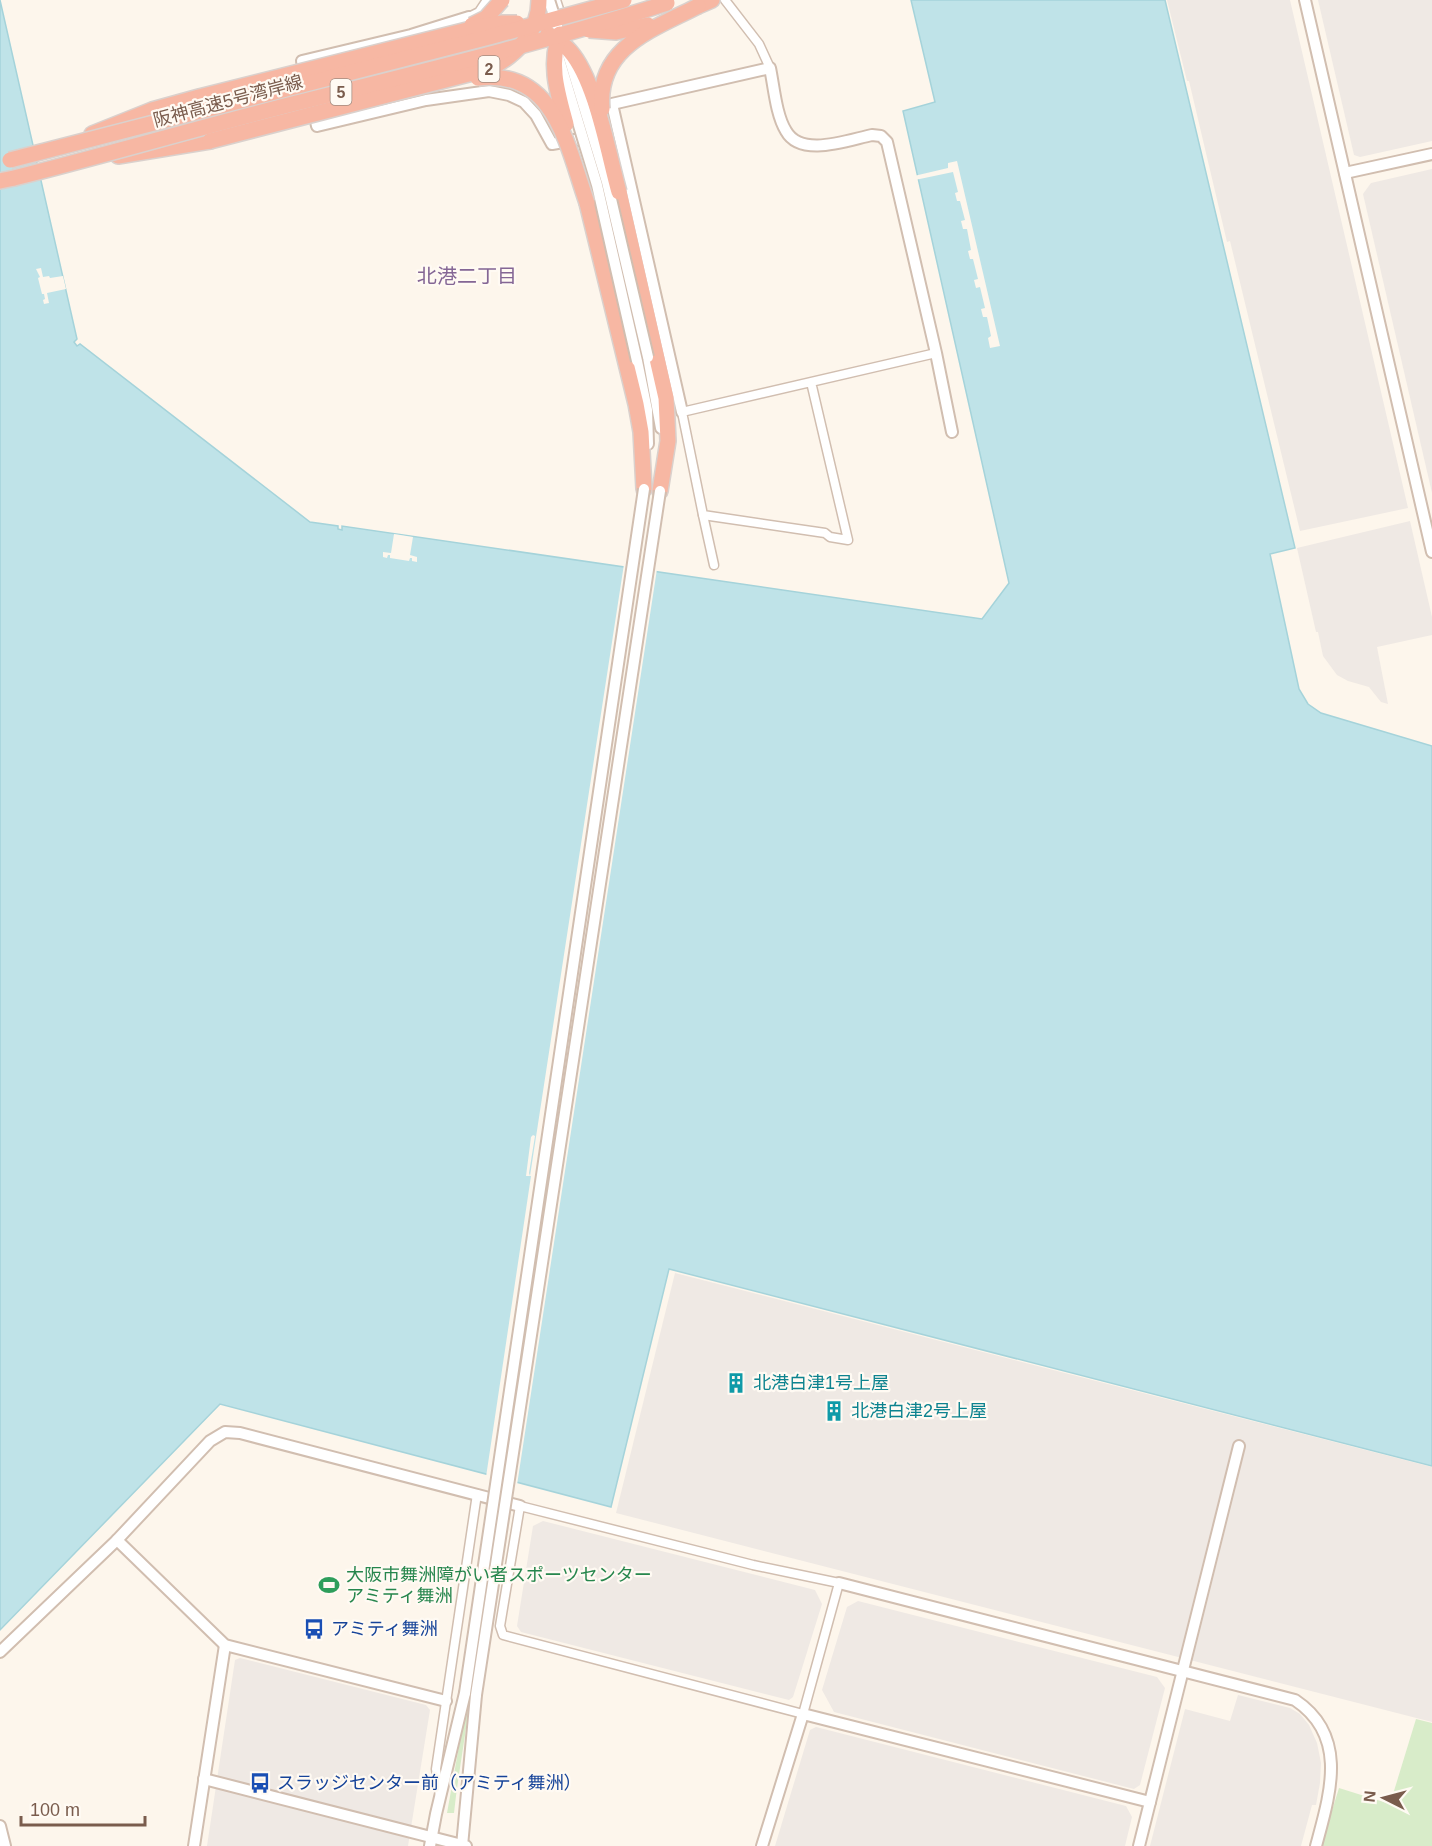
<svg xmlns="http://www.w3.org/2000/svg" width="1432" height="1846" font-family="Helvetica,'Noto Sans JP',sans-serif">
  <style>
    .industrial { fill: #efe9e4 }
    .green { fill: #d8ecc9 }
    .water { fill: #bfe3e8; stroke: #a5d3da; stroke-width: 1.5 }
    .pier { fill: #fdf6ec }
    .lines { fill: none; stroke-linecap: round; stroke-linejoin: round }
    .minor-casing { stroke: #d1beb0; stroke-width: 11 }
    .tertiary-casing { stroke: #d1beb0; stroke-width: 14 }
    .motorway-casing { stroke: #dad1cd; stroke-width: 18 }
    .minor { stroke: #fff; stroke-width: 8 }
    .tertiary { stroke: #fff; stroke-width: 10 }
    .motorway { stroke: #f7b7a3; stroke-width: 15 }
    .tertiary-bridge-casing { stroke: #d1beb0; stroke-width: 14; stroke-linecap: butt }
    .motorway-bridge-casing { stroke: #dad1cd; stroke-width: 18; stroke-linecap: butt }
    .tertiary-bridge { stroke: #fff; stroke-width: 10 }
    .motorway-bridge { stroke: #f7b7a3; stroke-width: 15 }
    .labels { text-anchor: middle; stroke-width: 4.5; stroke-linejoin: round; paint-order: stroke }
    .shield { fill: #fffaf3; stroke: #a28b7f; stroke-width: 1.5 }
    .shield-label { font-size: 16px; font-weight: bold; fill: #7a5c4d }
    .street-label { font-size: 18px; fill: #7a5c4d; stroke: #fffaf3 }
    .culture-label { font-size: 18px; fill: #0d838f; stroke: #fffaf3; text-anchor: start }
    .leisure-label { font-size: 18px; fill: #27864d; stroke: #fffaf3; text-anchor: start }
    .transit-label { font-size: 18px; fill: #164399; stroke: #fffaf3; text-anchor: start }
    .neighbourhood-label { font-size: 20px; fill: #846695; stroke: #fffaf3 }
  </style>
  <rect width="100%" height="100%" fill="#fdf6ec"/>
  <!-- industrial -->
  <g class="industrial">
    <polygon points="1167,0 1290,0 1408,508 1300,531 1230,241 1227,242 1189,81 1187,81"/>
    <polygon points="1318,0 1432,0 1432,141 1360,157 1354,155"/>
    <polygon points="1432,169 1432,493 1363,194 1371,183"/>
    <polygon points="1410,521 1432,617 1432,635 1377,647 1388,704 1381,702 1369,687 1348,681 1337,675 1323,656 1318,632 1316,632 1297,548"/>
    <polygon points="675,1273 1432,1467 1432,1722 616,1513"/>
    <polygon points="543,1521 815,1590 822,1604 793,1697 789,1700 521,1632 517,1626 533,1526"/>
    <polygon points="858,1601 1157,1677 1165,1688 1140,1785 1134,1789 834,1712 822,1690 847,1607"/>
    <polygon points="240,1658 426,1705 430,1710 408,1846 207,1846 235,1660"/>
    <polygon points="1238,1695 1290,1708 1300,1714 1309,1725 1317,1743 1321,1763 1320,1783 1316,1805 1312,1805 1301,1846 1150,1846 1185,1709 1230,1721"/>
    <polygon points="816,1727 1126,1806 1132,1817 1125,1846 775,1846 810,1730"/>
  </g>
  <!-- green -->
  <g class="green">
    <path d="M 468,1696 L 470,1696 C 466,1736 458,1774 454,1813 L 447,1813 Z"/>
    <polygon points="1416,1719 1432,1723 1432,1846 1321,1846 1339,1788 1390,1804"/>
  </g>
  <!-- water -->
  <polygon class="water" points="0,0 77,339 74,342 77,346 80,344 310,522 338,526 338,529 342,530 342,526 982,619 1009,583 903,111 935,102 911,0 1165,0 1295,548 1270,554 1299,689 1308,704 1321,713 1432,746 1432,1466 669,1269 611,1507 220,1404 0,1630"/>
  <!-- pier -->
  <g class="pier">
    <polygon points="957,161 1000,346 990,348 988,338 991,336 987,317 983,317 981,309 985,308 980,287 976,288 974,280 978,279 973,259 970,259 968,251 971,250 967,229 963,229 961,221 965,220 960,201 957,201 955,193 958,192 953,172 915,180 914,176 948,168 948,163"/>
    <polygon points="41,268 43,277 49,276 50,278 63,276 66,289 47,293 49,303 44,304 43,300 45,299 44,294 42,294 38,278 40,277 36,269"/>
    <polygon points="394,534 413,537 410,555 417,557 417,562 412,561 412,558 410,558 409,561 390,558 390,555 388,555 387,558 383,557 383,552 391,553"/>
    <polygon points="624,564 657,569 517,1485 486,1477 531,1176 526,1176 531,1137 533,1135 535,1136 529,1173 530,1176"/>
  </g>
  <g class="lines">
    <!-- minor casing -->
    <g class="minor-casing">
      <g id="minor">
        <polyline points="556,0 568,37"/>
        <polyline points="725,0 759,44 770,68"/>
        <polyline points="469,17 479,12 487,0"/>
        <polyline points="811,382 848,540 830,537 825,533 703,515 682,412 936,353"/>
        <polyline points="703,515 714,565"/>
        <polygon points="520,1506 753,1565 839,1583 803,1714 503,1635 500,1626"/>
        <polyline points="440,1796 436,1769 477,1494"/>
      </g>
    </g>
    <!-- tertiary casing -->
    <g class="tertiary-casing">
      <g id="tertiary">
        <polyline points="1305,0 1432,552"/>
        <polyline points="305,75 302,61 411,35 469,17"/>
        <polyline points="313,108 317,126 426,100 489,91 509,95 524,102 536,115 552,144 592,137"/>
        <polyline points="1345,173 1432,154"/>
        <polyline points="648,357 661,428"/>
        <polyline points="637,361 647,410 648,444"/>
        <path d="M 682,412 L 612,104 L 770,68 C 774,87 776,115 786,131 C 801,158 848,140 872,135 L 881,136 L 887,142 L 936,353 L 952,432"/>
        <polyline points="117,1540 225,1645 446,1701"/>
        <path d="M 839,1583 L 1295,1700 C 1349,1736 1330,1794 1316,1846"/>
        <polyline points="0,1652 117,1540 210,1441 225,1432 240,1433 520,1506"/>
        <polyline points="204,1779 466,1846"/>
        <polyline points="0,1826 5,1846"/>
        <polyline points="194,1846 225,1645"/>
        <polyline points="430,1846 436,1814 465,1693"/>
        <polyline points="462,1846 476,1695"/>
        <polyline points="762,1846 803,1714 1150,1802"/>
        <polyline points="1139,1846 1239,1446"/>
      </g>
    </g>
    <!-- motorway casing -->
    <g class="motorway-casing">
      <g id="motorway">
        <polyline points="698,6 712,0"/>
        <polyline points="92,134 152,110 199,97"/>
        <polyline points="118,156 210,141"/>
        <polyline points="0,181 14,178"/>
        <polyline points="619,192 666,398 668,441 660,491"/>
        <polyline points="587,203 636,404 641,432 644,489"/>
      </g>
    </g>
    <!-- minor -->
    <use href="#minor" class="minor"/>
    <!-- tertiary -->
    <use href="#tertiary" class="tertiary"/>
    <!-- motorway -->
    <use href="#motorway" class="motorway"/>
    <!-- tertiary-bridge casing -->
    <g class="tertiary-bridge-casing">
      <g id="tertiary-bridge">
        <polyline points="549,0 557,25"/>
        <polyline points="568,54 607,182 648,357"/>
        <polyline points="558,56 597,185 637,361"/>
        <polyline points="465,1693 644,489"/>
        <polyline points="476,1695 660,491"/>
      </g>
    </g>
    <!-- motorway-bridge casing -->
    <g class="motorway-bridge-casing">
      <g id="motorway-bridge">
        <polyline points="472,25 486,18 502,0"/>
        <polyline points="589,30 616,32 648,25"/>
        <path d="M 548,34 C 556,39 564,44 570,51 C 596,81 608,153 619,192"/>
        <path d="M 560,34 C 548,64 558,94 566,124"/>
        <path d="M 478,78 C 555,68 567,146 587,203"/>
        <polyline points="199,97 479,27 502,23 517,23"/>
        <path d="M 602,109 C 596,47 654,29 698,6"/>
        <path d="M 210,141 L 488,69 C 516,56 539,32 539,0"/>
        <polyline points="10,160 493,36 624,0"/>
        <path d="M 14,178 C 102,156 190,130 277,108 C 408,75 539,44 667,3"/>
      </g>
    </g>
    <!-- tertiary-bridge -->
    <use href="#tertiary-bridge" class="tertiary-bridge"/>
    <!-- motorway-bridge -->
    <use href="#motorway-bridge" class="motorway-bridge"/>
  </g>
  <!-- icons -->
  <defs>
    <g id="building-bare" transform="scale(1.62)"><path d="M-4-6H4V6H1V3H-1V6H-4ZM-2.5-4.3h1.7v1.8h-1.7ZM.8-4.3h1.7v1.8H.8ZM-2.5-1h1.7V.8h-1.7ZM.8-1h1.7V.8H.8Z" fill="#0f9aa8" stroke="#fffaf3" stroke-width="2.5" paint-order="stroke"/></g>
    <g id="stadium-bare" transform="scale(1.62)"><path d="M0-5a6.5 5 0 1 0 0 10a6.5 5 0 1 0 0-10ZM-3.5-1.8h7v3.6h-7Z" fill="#2e9e5b" stroke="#fffaf3" stroke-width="2.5" paint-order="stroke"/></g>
    <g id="bus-bare" transform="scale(1.62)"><path d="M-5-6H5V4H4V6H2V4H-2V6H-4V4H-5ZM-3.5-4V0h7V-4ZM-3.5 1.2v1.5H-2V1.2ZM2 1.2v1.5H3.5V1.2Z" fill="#1a4fb4" stroke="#fffaf3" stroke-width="2.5" paint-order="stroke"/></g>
  </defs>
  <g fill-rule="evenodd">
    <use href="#building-bare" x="736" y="1383"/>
    <use href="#building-bare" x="834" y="1411"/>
    <use href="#stadium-bare" x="329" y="1585"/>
    <use href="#bus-bare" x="314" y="1629"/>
    <use href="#bus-bare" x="260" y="1783"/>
  </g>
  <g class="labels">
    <!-- shield labels -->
    <g class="shield">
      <rect x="478.5" y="56" width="21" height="26" rx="4.5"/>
      <rect x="330.5" y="79" width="21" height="26" rx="4.5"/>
    </g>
    <g class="shield-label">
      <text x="489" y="75">2</text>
      <text x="341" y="98">5</text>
    </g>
    <!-- street labels -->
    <g class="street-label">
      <text transform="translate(228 101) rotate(-15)" y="6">阪神高速5号湾岸線</text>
    </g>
    <!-- culture labels -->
    <g class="culture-label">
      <text x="753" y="1389">北港白津1号上屋</text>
      <text x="851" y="1417">北港白津2号上屋</text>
    </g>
    <!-- leisure labels -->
    <g class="leisure-label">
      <text x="346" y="1581">大阪市舞洲障がい者スポーツセンター<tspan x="346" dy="21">アミティ舞洲</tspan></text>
    </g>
    <!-- transit labels -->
    <g class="transit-label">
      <text x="331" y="1635">アミティ舞洲</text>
      <text x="277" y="1789">スラッジセンター前（アミティ舞洲）</text>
    </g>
    <!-- neighbourhood labels -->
    <g class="neighbourhood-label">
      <text x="467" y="283">北港二丁目</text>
    </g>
  </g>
  <!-- north arrow -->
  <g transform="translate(1384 1798) rotate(276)" stroke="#fffaf3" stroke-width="4.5" paint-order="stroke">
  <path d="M0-4.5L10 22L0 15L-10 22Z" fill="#7a5c4d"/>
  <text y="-9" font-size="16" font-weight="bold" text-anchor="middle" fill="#7a5c4d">N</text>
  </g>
  <!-- scale -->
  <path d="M21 1816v9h124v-9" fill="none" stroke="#7a5c4d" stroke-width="3"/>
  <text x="30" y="1816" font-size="18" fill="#7a5c4d" stroke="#fffaf3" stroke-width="4.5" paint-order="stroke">100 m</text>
</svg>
